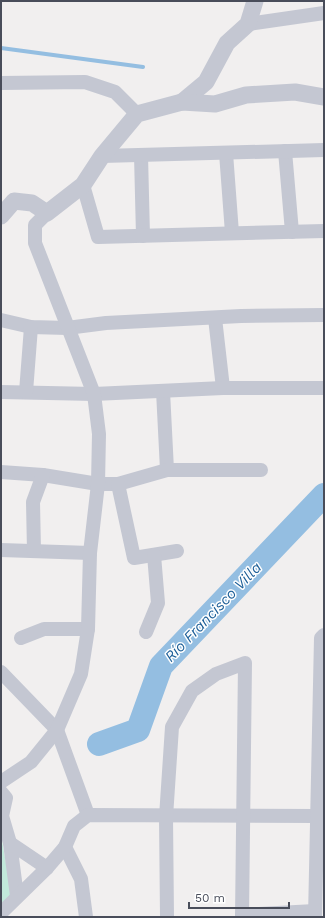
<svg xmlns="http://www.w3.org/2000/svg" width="325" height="918" font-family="'Work Sans',sans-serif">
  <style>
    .green { fill: #c2e9db }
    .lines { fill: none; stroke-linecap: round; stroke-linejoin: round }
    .stream { stroke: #94bee1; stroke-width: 4 }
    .river { stroke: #94bee1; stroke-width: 24 }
    .minor { stroke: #c4c7d2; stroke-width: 14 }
    .tertiary { stroke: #c4c7d2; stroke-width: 17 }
    .labels { text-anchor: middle; stroke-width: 3; stroke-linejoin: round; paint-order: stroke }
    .water-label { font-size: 15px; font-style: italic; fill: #1d5f98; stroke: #fff }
  </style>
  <rect width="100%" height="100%" fill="#f1efef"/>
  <!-- green -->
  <polygon class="green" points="1,835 14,909 1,917"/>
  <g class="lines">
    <!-- stream -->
    <polyline class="stream" points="1,48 143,67"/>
    <!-- river -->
    <polyline class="river" points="99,744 138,730 161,666 324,495"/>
    <!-- minor -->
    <g class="minor">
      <polyline points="248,24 324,13"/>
      <polyline points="1,83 85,82 115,92 137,114"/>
      <polyline points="285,151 292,232"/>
      <polyline points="226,153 232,233"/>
      <polyline points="141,155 143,236"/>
      <polyline points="102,156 324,150"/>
      <polyline points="83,185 98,237 324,231"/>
      <polyline points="215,318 223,388"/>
      <polyline points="1,320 31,327 67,328 106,323 241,316 324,315"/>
      <polyline points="163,391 167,470"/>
      <polyline points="1,392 94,394 223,388 324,388"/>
      <polyline points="26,392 31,327"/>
      <polyline points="1,472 43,475 98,484 118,484 167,470 261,470"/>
      <polyline points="118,484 134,558 177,551"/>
      <polyline points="1,550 90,553"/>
      <polyline points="34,551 33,502 43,475"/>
      <polyline points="146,632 158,603 154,555"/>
      <polyline points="21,638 44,629 88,629"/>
      <polyline points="1,672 57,730 88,815"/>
      <polyline points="1,782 31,762 57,730 81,674 88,629 90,553 98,484 99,434 94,394 35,243 35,225 47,213"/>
      <polyline points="1,792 6,798 2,816 10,843 17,896"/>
      <polyline points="10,843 47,868"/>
      <polyline points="65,847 81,879 86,917"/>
      <polyline points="1,913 47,868 65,847 74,826 88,815 316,816"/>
      <polyline points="242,915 315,911"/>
      <polyline points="167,917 166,817 172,727 192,691 216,674 245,663 242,917"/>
      <polyline points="315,917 321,638 324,635"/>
    </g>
    <!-- tertiary -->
    <g class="tertiary">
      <polyline points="182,102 206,82 227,43 248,24 255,1"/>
      <polyline points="1,216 14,201 32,203 47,213 83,185 102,156 137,114 182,102 215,104 246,95 295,92 324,97"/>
    </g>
  </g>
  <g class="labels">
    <!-- water labels -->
    <g class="water-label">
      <text transform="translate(213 612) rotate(-46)" y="5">Río Francisco Villa</text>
    </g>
  </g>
  <!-- border -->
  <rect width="325" height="918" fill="none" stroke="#494d5a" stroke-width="4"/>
  <!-- scale -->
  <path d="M189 902v6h100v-6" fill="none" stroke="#494d5a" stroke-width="2"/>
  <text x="195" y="902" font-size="12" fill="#494d5a" stroke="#ffffff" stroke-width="3" paint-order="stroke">50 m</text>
</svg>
